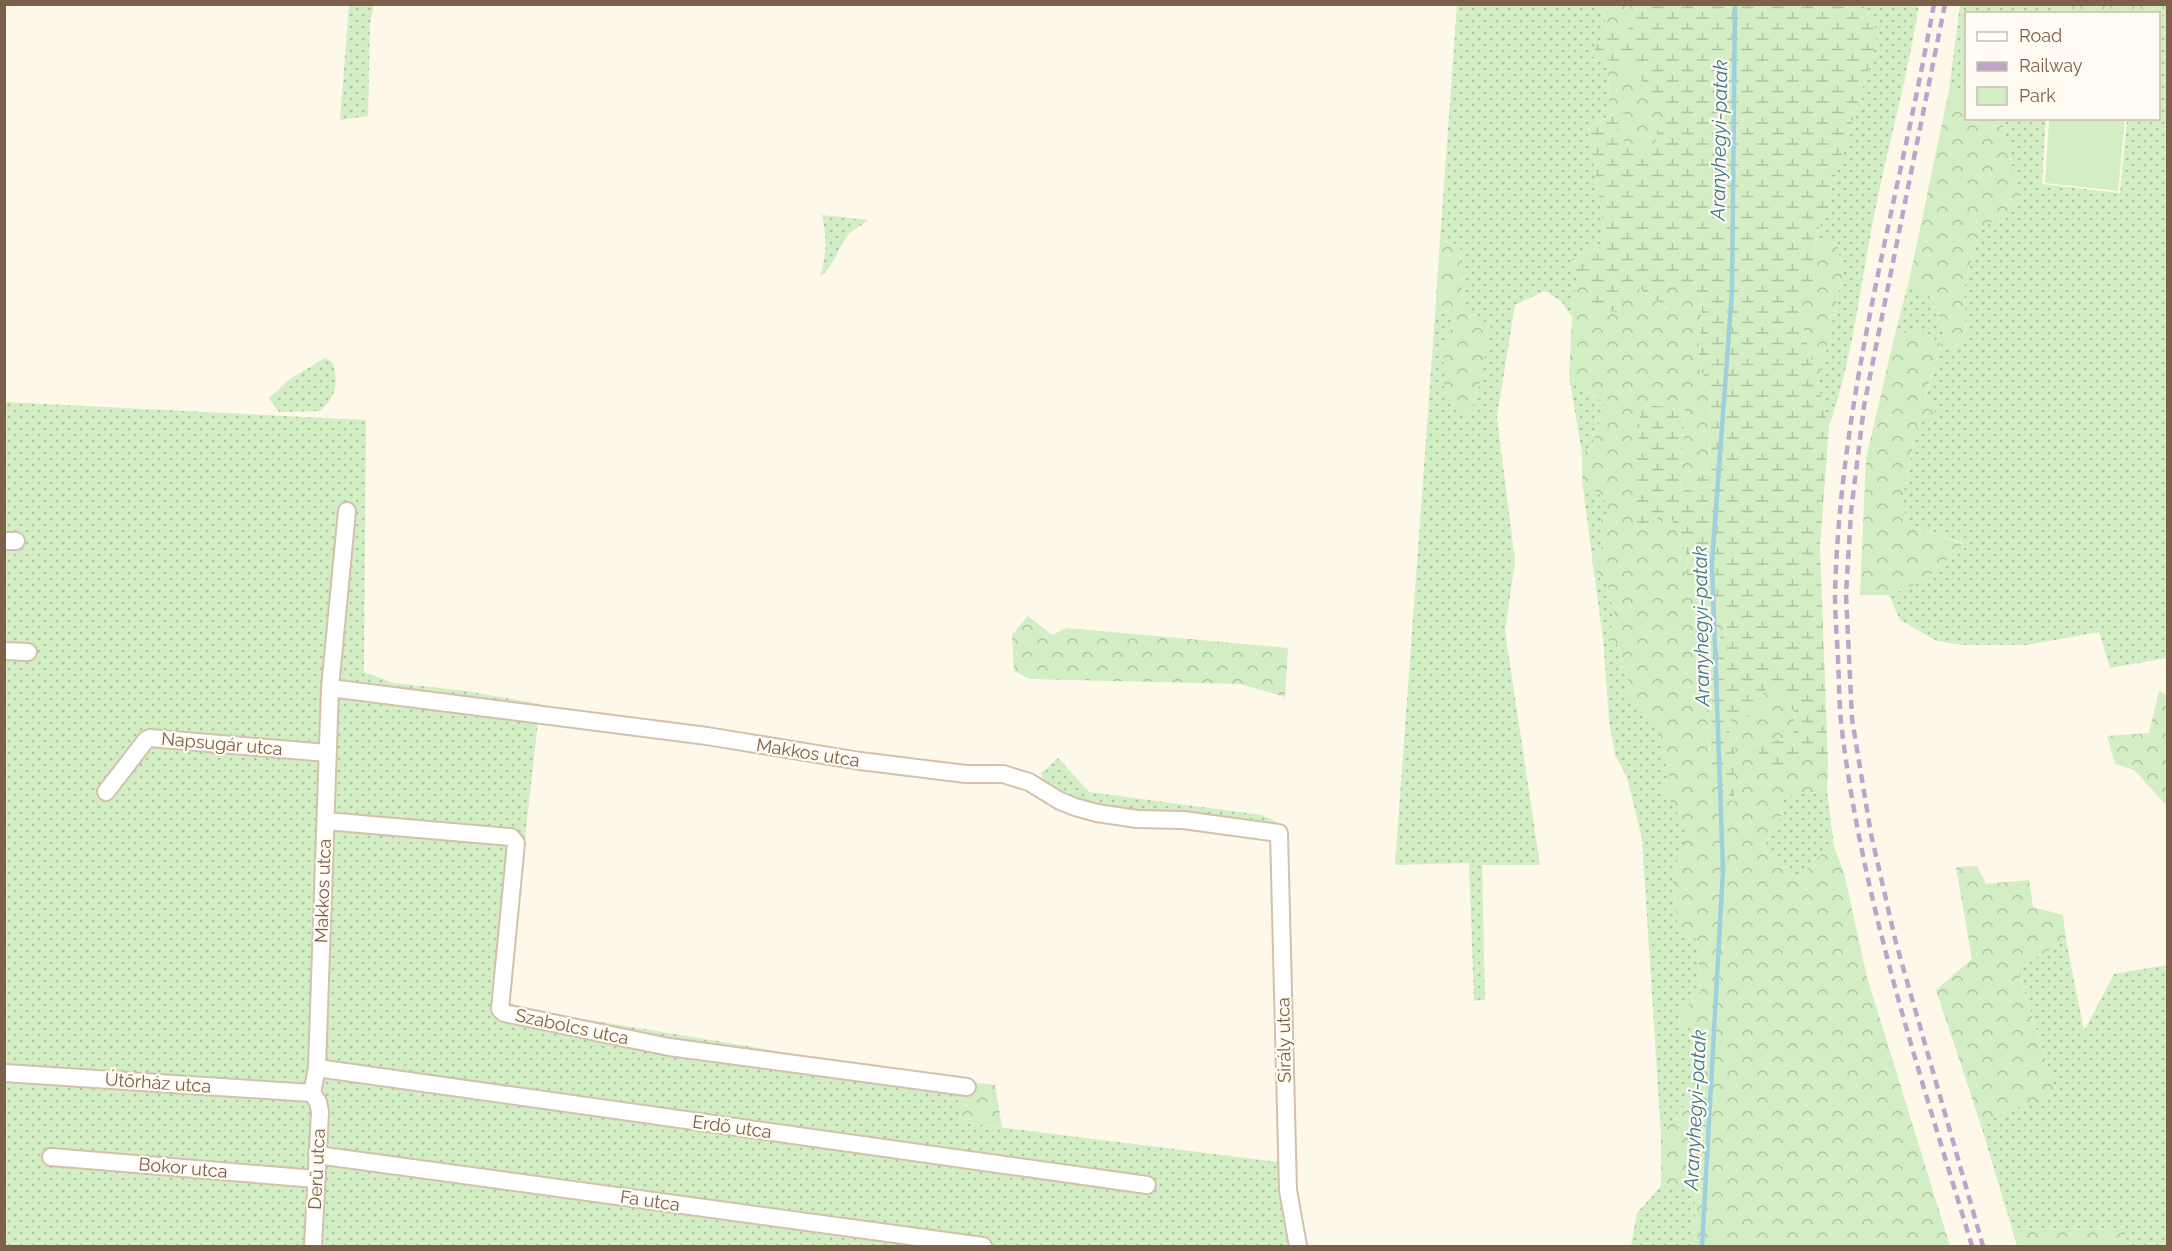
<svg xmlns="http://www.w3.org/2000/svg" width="2172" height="1251" font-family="Raleway,sans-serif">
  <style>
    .grass { fill: url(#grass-dots) }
    .forest { fill: url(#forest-crowns) }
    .wetland { fill: url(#wetland-marsh) }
    .park { fill: #d3eec5 }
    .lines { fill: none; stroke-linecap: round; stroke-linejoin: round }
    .stream { stroke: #a0cfde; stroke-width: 4.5 }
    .street-casing { stroke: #d3c1ad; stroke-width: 20 }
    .street { stroke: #fff; stroke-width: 16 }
    .rail { stroke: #bca5cb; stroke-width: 4.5; stroke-dasharray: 9 6; stroke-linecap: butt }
    .labels { text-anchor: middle; stroke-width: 4.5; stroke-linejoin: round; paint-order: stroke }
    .street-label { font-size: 18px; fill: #7d6049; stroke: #fffbf2 }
    .water-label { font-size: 20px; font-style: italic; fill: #3d778b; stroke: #fffbf2 }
  </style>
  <defs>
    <pattern id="grass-dots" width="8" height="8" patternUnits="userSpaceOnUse" patternTransform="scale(1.5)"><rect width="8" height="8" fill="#d3eec5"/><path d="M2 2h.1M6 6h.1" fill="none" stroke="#b0c4a2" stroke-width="1.8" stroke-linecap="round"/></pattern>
    <pattern id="forest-crowns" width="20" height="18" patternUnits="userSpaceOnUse" patternTransform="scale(1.5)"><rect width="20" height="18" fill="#d3eec5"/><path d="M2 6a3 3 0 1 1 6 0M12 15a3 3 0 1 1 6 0" fill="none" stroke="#b0c4a2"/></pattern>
    <pattern id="wetland-marsh" width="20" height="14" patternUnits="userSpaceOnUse" patternTransform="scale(1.5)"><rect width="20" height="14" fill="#d3eec5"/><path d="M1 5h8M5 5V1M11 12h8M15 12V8" fill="none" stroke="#b0c4a2"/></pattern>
  </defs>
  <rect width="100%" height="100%" fill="#fef8ea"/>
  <!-- grass -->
  <g class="grass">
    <polygon points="349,5 374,5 370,23 368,116 340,120"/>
    <polygon points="1457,5 1601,5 1607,28 1591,56 1608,60 1609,116 1589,127 1605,242 1572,259 1577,275 1572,317 1561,301 1545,291 1515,305 1497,417 1515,561 1505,631 1540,865 1482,865 1485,1000 1474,1001 1469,863 1395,865 1435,315 1448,311 1454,323 1442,345 1444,364 1469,417 1480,382 1463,305 1460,246 1440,239"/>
    <path d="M 1863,5 L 1919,5 C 1908,76 1888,145 1874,216 C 1860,286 1853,359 1829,426 L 1818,385 L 1843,273 L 1836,239 L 1816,239 L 1879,35 Z"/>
    <polygon points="1960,5 2051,5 2054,13 1966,14 1966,90 1949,90"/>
    <polygon points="2159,15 2167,15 2168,589 2165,590 2168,595 2167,658 2110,668 2099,632 2027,645 1962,645 1937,641 1900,620 1889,595 1925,580 1963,543 1912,527 1901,505 1919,418 1941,344 1924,332 1895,334 1909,281 1933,299 1950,350 1966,338 1964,289 1979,231 2020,202 2002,119 2046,119 2042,184 2120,193 2127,119 2158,118"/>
    <path d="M 822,215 L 868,220 C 862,225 854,229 848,235 C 838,247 833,269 820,276 C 827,252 827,239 822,215 Z"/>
    <path d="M 325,358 L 332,362 C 339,383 337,395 320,411 L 279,412 L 269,398 L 290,379 Z"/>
    <polygon points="1569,376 1605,404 1592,446 1582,453"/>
    <polygon points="4,402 366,420 364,672 394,683 467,691 540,704 507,999 517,1008 959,1081 959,1122 1287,1163 1298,1246 5,1246"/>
    <polygon points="1582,481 1604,498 1609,512 1600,520 1605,541 1592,562 1609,588 1615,622 1604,639 1617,643 1629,686 1625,694 1658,731 1669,776 1663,790 1689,830 1672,876 1679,933 1697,939 1701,993 1683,1010 1677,1024 1699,1030 1698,1100 1689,1099 1661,1135 1642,839 1627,777 1615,755 1609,720 1603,639"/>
    <polygon points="1058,758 1089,792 1262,815 1279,823 1279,833 1067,798 1044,781 1041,773"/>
    <polygon points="1827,791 1834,846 1811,862 1801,881 1763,847 1781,816 1784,796"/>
    <polygon points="2066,940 2084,1031 2114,974 2167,965 2167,1246 2129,1246 2122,1228 2012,1229 1980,1122 2056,1092 2017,968"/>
    <polygon points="1696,1185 1694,1246 1631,1246 1637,1213 1661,1186"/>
  </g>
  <!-- forest -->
  <g class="forest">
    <polygon points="1601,4 1637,5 1628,30 1607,28"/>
    <polygon points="2051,5 2167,5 2167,15 2054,13"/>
    <polygon points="1608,60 1629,65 1669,115 1658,131 1656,147 1650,149 1610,138 1620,111 1609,116"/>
    <polygon points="1949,90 1966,90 1966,118 2002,119 2020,202 1979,231 1964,289 1966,338 1950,350 1933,299 1909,281"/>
    <polygon points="1440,239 1460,246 1463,305 1491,327 1480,382 1469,417 1444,396 1444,364 1442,345 1454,323 1448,311 1435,315"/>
    <polygon points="1816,239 1836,239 1843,273 1818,385 1798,309 1813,283"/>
    <polygon points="1586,270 1591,308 1616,312 1634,285 1669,311 1666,282 1703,294 1698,367 1711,384 1709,463 1692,492 1680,492 1685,409 1642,405 1637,455 1637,532 1668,510 1688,558 1687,577 1726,611 1724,630 1696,686 1706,695 1711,768 1733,802 1735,745 1729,739 1731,717 1769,680 1795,713 1793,734 1765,773 1806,757 1828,763 1827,791 1784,796 1781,816 1763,847 1801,881 1811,862 1834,846 1844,873 1867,977 1950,1246 1694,1246 1696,1186 1661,1186 1661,1135 1689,1099 1698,1099 1699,1031 1677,1024 1683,1010 1701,993 1697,939 1679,933 1672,876 1688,830 1663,790 1669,776 1658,732 1624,694 1629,686 1617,643 1603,639 1615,622 1609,588 1591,562 1605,541 1600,520 1609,512 1604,498 1582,481 1582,453 1592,446 1605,404 1569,376 1572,317 1577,275"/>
    <polygon points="1924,332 1941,344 1925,396 1937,407 1931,419 1919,418 1901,505 1913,527 1963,544 1925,580 1889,595 1860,595 1866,458 1895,334"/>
    <polygon points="1028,616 1052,635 1067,628 1288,648 1285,697 1241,684 1030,679 1014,671 1012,635"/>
    <polygon points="2159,691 2167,695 2167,806 2134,770 2115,764 2107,736 2149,733"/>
    <polygon points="1977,866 1986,884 2029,880 2033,907 2063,915 2066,940 2017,969 2056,1092 1980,1122 1936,990 1972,959 1956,867"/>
    <polygon points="959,1081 995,1085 1002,1127 958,1122"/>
    <polygon points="2123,1228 2129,1246 2017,1246 2012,1229"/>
  </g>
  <!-- wetland -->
  <polygon class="wetland" points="1637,5 1863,5 1879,35 1816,239 1813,283 1798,309 1829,426 1820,547 1828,763 1806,757 1765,774 1757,747 1793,734 1795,713 1769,681 1754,717 1731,717 1729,739 1735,744 1734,803 1711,768 1706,695 1696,686 1724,630 1726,611 1687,577 1688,558 1668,510 1637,532 1637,455 1641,405 1685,408 1680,492 1692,492 1709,463 1711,385 1698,367 1703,294 1666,282 1670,311 1634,285 1616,312 1591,308 1586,270 1577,275 1572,259 1605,242 1589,127 1620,111 1627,115 1611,138 1650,149 1656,147 1657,131 1669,115 1629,65 1591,56 1607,28 1628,30"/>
  <!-- park -->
  <polygon class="park" points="2049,119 2125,119 2118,191 2045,183"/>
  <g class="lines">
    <!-- stream -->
    <polyline class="stream" points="1702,1246 1723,870 1712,563 1732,291 1735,4"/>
    <!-- street casing -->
    <g class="street-casing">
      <g id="street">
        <polyline points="347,511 330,688 707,736 860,761 966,774 1003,774 1029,782 1060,801 1075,807 1097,813 1137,819 1183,820 1279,833 1288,1190 1298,1246"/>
        <polyline points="4,541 16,541"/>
        <polyline points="4,651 28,652"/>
        <polyline points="106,792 146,740 150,738 327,753"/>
        <polyline points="326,821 511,837 516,843 500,1009 504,1013 669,1047 967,1087"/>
        <polyline points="317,1068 1147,1185"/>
        <polyline points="4,1073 312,1093"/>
        <polyline points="312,1093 317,1068 330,688"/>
        <polyline points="312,1093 318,1102 320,1112 313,1246"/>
        <polyline points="317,1155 983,1246"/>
        <polyline points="51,1157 316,1179"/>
      </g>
    </g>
    <!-- street -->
    <use href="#street" class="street"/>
    <!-- rail -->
    <g class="rail">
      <path d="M 1934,4 C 1899,200 1840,394 1835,594 C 1835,616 1837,637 1838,658 C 1839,679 1839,701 1841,722 C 1861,898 1921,1077 1972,1246"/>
      <polyline points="1945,4 1864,406 1851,512 1846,594 1852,719 1871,834 1896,943 1983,1246"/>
    </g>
  </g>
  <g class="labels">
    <!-- street labels -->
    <g class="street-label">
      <text transform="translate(222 744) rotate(5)" y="6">Napsugár utca</text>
      <text transform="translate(808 753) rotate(9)" y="6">Makkos utca</text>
      <text transform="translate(323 891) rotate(-88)" y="6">Makkos utca</text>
      <text transform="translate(572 1027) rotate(12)" y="6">Szabolcs utca</text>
      <text transform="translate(1284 1040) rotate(-91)" y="6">Sirály utca</text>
      <text transform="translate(158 1083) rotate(4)" y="6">Útőrház utca</text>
      <text transform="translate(732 1127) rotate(8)" y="6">Erdő utca</text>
      <text transform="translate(183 1168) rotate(5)" y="6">Bokor utca</text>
      <text transform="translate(317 1169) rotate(-87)" y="6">Derű utca</text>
      <text transform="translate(650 1201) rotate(8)" y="6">Fa utca</text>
    </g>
    <!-- water labels -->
    <g class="water-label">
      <text transform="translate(1719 140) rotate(-89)" y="7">Aranyhegyi-patak</text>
      <text transform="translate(1701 626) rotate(-91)" y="7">Aranyhegyi-patak</text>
      <text transform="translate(1695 1110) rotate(-87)" y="7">Aranyhegyi-patak</text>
    </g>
  </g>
  <!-- border -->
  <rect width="2172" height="1251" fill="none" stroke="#7d6049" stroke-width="12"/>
  <!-- legend -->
  <rect x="1965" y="12" width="195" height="108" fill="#fffbf2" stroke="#cbbdae" stroke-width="1.5"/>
  <rect x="1977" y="32" width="30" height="9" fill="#ffffff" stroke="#cbbdae" stroke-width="1.5"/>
  <text x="2019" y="42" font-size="18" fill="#7d6049">Road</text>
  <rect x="1977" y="62" width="30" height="9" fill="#bca5cb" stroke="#cbbdae" stroke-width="1.5"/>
  <text x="2019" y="72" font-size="18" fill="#7d6049">Railway</text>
  <rect x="1977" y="87" width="30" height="18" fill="#d3eec5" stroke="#cbbdae" stroke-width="1.5"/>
  <text x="2019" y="102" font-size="18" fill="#7d6049">Park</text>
</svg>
